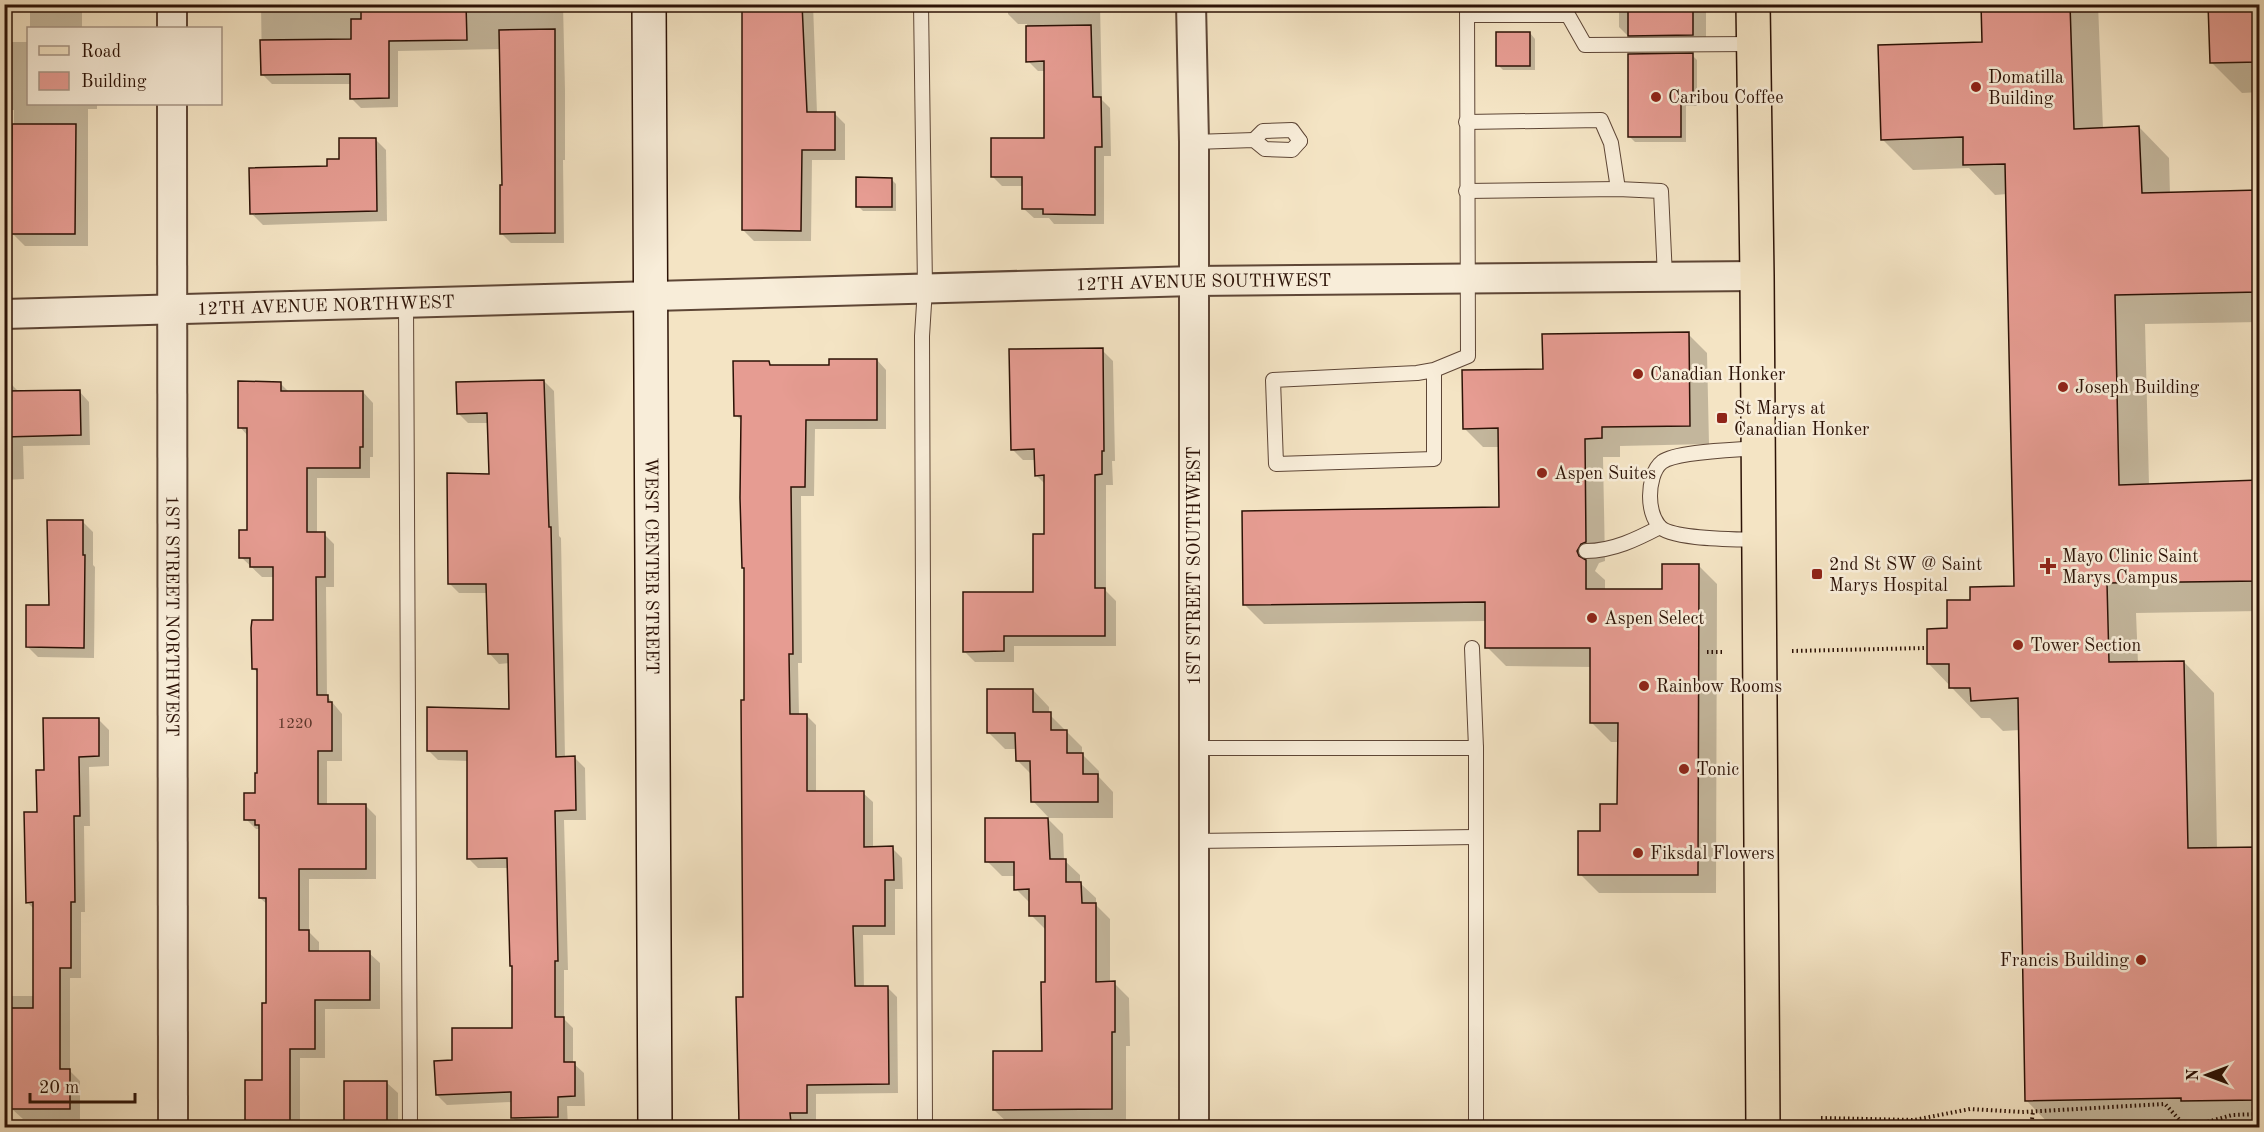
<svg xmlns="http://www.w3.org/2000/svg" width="2264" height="1132" font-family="'Old Standard TT',serif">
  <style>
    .shadow { fill: #0003 }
    .building { fill: #e69c92; stroke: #2c1206; stroke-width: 1.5 }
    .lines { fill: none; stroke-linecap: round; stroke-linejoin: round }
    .lane-casing { stroke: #5e4636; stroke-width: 16 }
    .street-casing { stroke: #5e4636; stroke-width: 32 }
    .secondary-casing { stroke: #2c1206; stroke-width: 36 }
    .primary-casing { stroke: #2c1206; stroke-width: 36 }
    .path { stroke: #2c1206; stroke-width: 4; stroke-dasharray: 1.5 3; stroke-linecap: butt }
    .lane { stroke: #f8edd9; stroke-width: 14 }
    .street { stroke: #f8edd9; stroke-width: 28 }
    .secondary { stroke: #f8edd9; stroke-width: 33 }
    .primary { stroke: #f4e4c4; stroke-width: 33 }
    .poi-dot { fill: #8f2418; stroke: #f8edd9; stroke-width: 2 }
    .labels { text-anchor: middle; stroke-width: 5; stroke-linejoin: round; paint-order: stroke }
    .number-label { font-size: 15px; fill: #5a3429 }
    .poi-label { font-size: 18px; fill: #2c1206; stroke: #f8edd9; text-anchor: start }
    .street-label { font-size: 18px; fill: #2c1206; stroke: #f8edd9 }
  </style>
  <rect width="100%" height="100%" fill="#f4e4c4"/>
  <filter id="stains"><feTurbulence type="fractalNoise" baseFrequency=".00333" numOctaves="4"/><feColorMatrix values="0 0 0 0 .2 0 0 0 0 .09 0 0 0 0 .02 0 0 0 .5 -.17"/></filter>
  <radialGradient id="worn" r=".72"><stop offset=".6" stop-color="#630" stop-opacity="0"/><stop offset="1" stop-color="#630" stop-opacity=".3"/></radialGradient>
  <!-- shadow -->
  <g class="shadow">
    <rect x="30" y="4" width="52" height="24"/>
    <polygon points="261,4 563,4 565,90 565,160 563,160 564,243 511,243 501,233 504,186 501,49 398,51 398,107 361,108 351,98 351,84 272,84 262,74"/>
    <polygon points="743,4 813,4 817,113 834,113 845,124 845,160 812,160 811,241 754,241 743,230"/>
    <polygon points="1008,4 1100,4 1102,100 1110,108 1111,156 1104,156 1104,224 1054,224 1049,218 1034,218 1024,209 1024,186 1002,186 992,176 1046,139 1046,71 1038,71 1028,61 1027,24 1018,24 1008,14"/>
    <polygon points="1619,4 1706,4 1706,39 1630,38 1619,27"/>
    <polygon points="1982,4 2098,4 2103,129 2139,127 2169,158 2170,194 2260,191 2260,322 2145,324 2149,485 2260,482 2260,611 2136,613 2138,663 2184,662 2214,693 2217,849 2260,848 2260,1128 2053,1128 2026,1100 2020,730 2003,731 1990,718 1981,718 1929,664 1949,630 2016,587 2007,194 1995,195 1969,168 1913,170 1882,139 1983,43"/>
    <polygon points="2210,4 2260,4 2260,92 2242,93 2211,62"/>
    <polygon points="1530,33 1535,39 1535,70 1503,70 1498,65"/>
    <polygon points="4,42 28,42 28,104 97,104 97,109 88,109 88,246 25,246 13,234 14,110 4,110"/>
    <polygon points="1692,55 1697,60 1697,106 1686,106 1686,142 1635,142 1630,137"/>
    <polygon points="375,139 386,150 387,221 263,225 252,214"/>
    <polygon points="891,179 896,184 896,211 863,211 858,206"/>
    <polygon points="1688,334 1707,353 1709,444 1620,446 1620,457 1603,457 1605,561 1599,563 1595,571 1605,580 1605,590 1663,590 1698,565 1717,584 1716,893 1599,893 1580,874 1601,833 1619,805 1619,742 1611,742 1592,723 1592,667 1506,666 1487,647 1487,621 1264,624 1245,605 1501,508 1500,447 1483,447 1464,428 1545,370"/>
    <polygon points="1102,350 1113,361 1115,461 1112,461 1113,485 1106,485 1106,591 1116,601 1116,646 1014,646 1014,662 975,662 964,651 1034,593 1045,535 1045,484 1036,475 1036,460 1023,460 1012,449"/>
    <polygon points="877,360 886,370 886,429 815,429 814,496 801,496 802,663 798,663 799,715 806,715 816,725 816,792 863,793 873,802 873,848 892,848 902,858 903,889 895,889 895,935 863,935 864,988 887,987 897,997 898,1093 816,1094 816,1122 799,1122 799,1128 745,1128 741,1123 744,998 745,569 743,422 736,415 769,363 772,366 830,366"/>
    <polygon points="544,381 554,391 559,536 561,538 565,758 575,758 585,768 586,820 564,820 568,970 564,970 564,1019 573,1028 573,1063 584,1073 585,1106 567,1106 568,1127 522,1127 512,1117 512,1102 447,1105 437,1095 454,1062 514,1029 514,968 511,966 509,868 478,868 468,858 468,761 438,760 428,750 510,710 510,663 499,664 490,654 488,593 459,593 449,583 490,475 489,423 468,423 458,413"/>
    <polygon points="280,383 289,392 363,392 373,403 373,457 370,457 370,478 317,478 317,534 324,534 334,544 334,587 326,587 327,696 342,714 342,761 327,761 327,806 366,806 376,816 376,879 309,879 309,932 319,942 319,953 369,953 380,963 380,1009 325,1009 325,1058 300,1058 300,1128 247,1128 263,1082 268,1004 268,905 260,898 260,829 256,829 246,819 256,795 259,774 259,674 254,669 274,622 274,577 262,577 241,557 248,531 248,436 240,427"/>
    <polygon points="4,385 12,385 20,393 79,391 89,402 90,445 23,446 24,479 4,480"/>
    <polygon points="82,521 93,532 93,565 95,567 94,658 38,657 27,646 51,607"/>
    <polygon points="1033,690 1049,707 1049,714 1082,747 1082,754 1099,771 1099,777 1113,792 1113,818 1049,818 1033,801 1032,775 1017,760 1017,749 1005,749 989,733"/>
    <polygon points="98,719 109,730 109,766 89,767 90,826 84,826 85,912 81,912 81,978 70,978 70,1071 80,1081 80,1119 23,1119 12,1109 12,1063 4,1057 4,996 35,996 35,910 27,902 45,771"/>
    <polygon points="1048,819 1063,834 1064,860 1080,875 1080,883 1096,898 1096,905 1110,919 1110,983 1114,983 1129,998 1130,1046 1126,1046 1126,1124 1010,1125 994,1110 1043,1052 1047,931 1031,915 1031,904 1016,889 1016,876 1002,876 987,861"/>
    <polygon points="387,1083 398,1093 398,1128 351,1128 345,1121"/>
  </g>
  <!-- building -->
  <g class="building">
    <polygon points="361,4 466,4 467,40 389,41 389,98 350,99 350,74 261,75 260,40 351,39 351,19 361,19"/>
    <polygon points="742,4 802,4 807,112 835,112 835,150 802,150 801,231 742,230"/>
    <polygon points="1628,4 1693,4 1693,35 1628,36"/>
    <polygon points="1981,4 2070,4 2074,129 2139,126 2142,193 2259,190 2259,292 2115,295 2119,485 2259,480 2259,581 2107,583 2109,662 2184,661 2188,848 2259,847 2259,1100 2181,1101 2181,1098 2025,1101 2018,698 1971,701 1970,688 1949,688 1949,664 1927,664 1927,629 1947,628 1947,600 1970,600 1970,587 2014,586 2005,164 1963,165 1963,137 1881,140 1878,45 1982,42"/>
    <polygon points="2208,4 2259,4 2259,62 2210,63"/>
    <polygon points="1091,25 1093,97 1101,97 1102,147 1095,147 1095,215 1043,214 1043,209 1022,209 1022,177 991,177 991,138 1044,138 1044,61 1026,62 1026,26"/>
    <polygon points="555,29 555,233 500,234 500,185 502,185 499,30"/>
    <rect x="1496" y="32" width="34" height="34"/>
    <polygon points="1693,53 1693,101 1681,101 1681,137 1628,137 1628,54"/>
    <polygon points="12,124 76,124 75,234 11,234"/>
    <polygon points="339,138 376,138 377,211 250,214 249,168 327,166 327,159 339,159"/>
    <polygon points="856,177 892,178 892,207 856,207"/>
    <polygon points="1689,332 1690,426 1602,427 1602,438 1585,439 1586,542 1581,544 1577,551 1579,556 1586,560 1586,589 1662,589 1662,564 1699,564 1698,875 1578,875 1578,831 1600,831 1600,804 1617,804 1618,723 1590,723 1590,648 1485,648 1485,602 1243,605 1242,511 1499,507 1498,428 1463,429 1462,370 1543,369 1542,334"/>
    <polygon points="1103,348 1104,451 1102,451 1102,474 1095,475 1095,588 1105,588 1105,636 1004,636 1004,651 963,652 963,592 1033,592 1033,534 1044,534 1044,475 1035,476 1034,449 1011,450 1009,349"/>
    <polygon points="829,359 877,359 877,420 806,420 805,487 791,487 793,654 789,654 790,714 807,714 807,791 864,791 864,847 893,846 894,880 885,880 885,926 853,926 855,986 888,986 889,1084 807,1085 807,1113 790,1113 791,1123 739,1123 736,997 743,997 741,700 744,700 744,568 742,568 740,498 741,416 734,416 733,361 769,361 770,365 829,365"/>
    <polygon points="544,380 549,527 551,527 556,757 575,756 576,810 555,811 558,961 555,961 555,1017 564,1017 564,1062 575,1062 575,1096 558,1097 558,1117 511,1118 511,1092 436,1095 434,1061 452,1060 452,1028 512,1028 512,966 510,966 507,858 467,859 467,751 427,751 427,707 509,709 508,654 488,654 486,584 448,584 447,473 489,474 487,413 457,414 456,382"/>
    <polygon points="238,381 281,382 281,391 363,391 363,447 360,447 360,468 307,468 307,532 325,532 325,577 316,577 317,695 328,695 328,702 332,702 332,751 318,751 318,804 366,804 366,869 299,869 299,930 309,930 309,951 370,951 370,1000 315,1000 315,1049 290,1049 290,1128 245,1128 245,1080 262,1080 262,1003 266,1003 266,898 259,898 259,825 255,825 255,820 244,820 244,793 255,793 255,773 257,773 257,669 252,669 251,628 252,620 273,620 273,567 250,567 250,558 239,558 239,530 247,530 247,428 238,428"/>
    <polygon points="80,390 81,435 4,437 4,391"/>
    <polygon points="47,520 83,520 83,555 85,555 84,648 26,647 26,605 49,605"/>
    <polygon points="987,689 1033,689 1033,712 1051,712 1051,730 1067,730 1067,753 1083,753 1083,774 1098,774 1098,802 1031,802 1030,761 1016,761 1015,733 987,733"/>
    <polygon points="43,718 99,718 99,756 79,757 80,816 74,816 75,902 71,902 71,968 60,968 60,1069 70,1069 70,1109 11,1109 11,1053 4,1053 4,1008 33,1008 33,902 26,903 24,812 37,812 36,770 44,770"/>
    <polygon points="985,818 1048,818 1050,859 1066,859 1066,882 1081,882 1082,903 1096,903 1096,982 1115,981 1115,1032 1112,1032 1112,1109 993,1110 993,1051 1042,1051 1041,982 1045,982 1045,916 1029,916 1029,889 1014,890 1014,862 985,862"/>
    <rect x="344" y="1081" width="43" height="41"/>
  </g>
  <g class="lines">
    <!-- lane casing -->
    <g class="lane-casing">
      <g id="lane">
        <polyline points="921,4 925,288 922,336 925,1128"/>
        <polyline points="1468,15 1568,15 1585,45 1753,44"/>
        <polyline points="1466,122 1601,120 1611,143 1618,189"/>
        <polyline points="1254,140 1263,131 1292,130 1300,141"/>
        <polyline points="1194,142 1254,140 1265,149 1292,150 1300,141"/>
        <polyline points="1466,191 1618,189 1661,191 1665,277"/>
        <polyline points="406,303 410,1128"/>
        <polyline points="1434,370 1434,459 1276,464 1273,380 1417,373 1434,370 1468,356 1467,4"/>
        <path d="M 1758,448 C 1737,450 1677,451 1662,462 C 1653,469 1650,485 1650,496 C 1650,506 1652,517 1659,526 C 1671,540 1738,539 1758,540"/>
        <path d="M 1586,551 C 1613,551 1637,539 1660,527"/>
        <polyline points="1472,648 1476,748 1476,1128"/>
        <polyline points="1194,748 1476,748"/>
        <polyline points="1194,841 1475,837"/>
      </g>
    </g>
    <!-- street casing -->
    <g class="street-casing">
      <g id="street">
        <polyline points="1191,4 1194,142 1194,1128"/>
        <polyline points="172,28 172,4"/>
        <path id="s1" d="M 172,104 L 173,1128"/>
        <path id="s2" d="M 4,314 L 1194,281 L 1757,276"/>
      </g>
    </g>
    <!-- secondary casing -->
    <g class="secondary-casing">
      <g id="secondary">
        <path id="s3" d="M 649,4 L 655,1128"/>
      </g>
    </g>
    <!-- primary casing -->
    <g class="primary-casing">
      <polyline id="primary" points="1753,4 1757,276 1763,1128"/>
    </g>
    <!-- path -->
    <g class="path">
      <polyline points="1792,651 1925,648"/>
      <polyline points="1707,652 1725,652"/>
      <polyline points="1821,1118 1914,1120 1970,1109 2022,1112 2165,1104 2186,1127"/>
      <polyline points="1915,1121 1920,1128"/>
      <polyline points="2031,1128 2033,1111"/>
      <polyline points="2186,1128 2232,1115 2260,1114"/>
    </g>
    <!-- lane -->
    <use href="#lane" class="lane"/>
    <!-- street -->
    <use href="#street" class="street"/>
    <!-- secondary -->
    <use href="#secondary" class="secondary"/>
    <!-- primary -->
    <use href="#primary" class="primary"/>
  </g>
  <!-- markers -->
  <g class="poi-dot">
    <circle cx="1976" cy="87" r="6"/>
    <circle cx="1656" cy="97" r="6"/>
    <circle cx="1638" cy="374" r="6"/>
    <circle cx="2063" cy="387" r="6"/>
    <rect x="1716" y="412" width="12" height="12" rx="3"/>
    <circle cx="1542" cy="473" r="6"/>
    <path d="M2045 557h6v6h6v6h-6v6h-6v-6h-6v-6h6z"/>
    <rect x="1811" y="568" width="12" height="12" rx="3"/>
    <circle cx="1592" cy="618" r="6"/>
    <circle cx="2018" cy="645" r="6"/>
    <circle cx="1644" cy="686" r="6"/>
    <circle cx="1684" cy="769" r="6"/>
    <circle cx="1638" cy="853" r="6"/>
    <circle cx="2141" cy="960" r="6"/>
  </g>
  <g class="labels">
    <!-- number labels -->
    <g class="number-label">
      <text x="295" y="728">1220</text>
    </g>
    <!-- poi labels -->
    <g class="poi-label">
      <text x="1988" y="83">Domatilla<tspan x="1988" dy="21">Building</tspan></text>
      <text x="1668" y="103">Caribou Coffee</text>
      <text x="1650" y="380">Canadian Honker</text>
      <text x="2075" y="393">Joseph Building</text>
      <text x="1734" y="414">St Marys at<tspan x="1734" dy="21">Canadian Honker</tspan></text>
      <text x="1554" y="479">Aspen Suites</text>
      <text x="2062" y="562">Mayo Clinic Saint<tspan x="2062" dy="21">Marys Campus</tspan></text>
      <text x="1829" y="570">2nd St SW @ Saint<tspan x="1829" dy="21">Marys Hospital</tspan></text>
      <text x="1604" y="624">Aspen Select</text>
      <text x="2030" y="651">Tower Section</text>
      <text x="1656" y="692">Rainbow Rooms</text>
      <text x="1696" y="775">Tonic</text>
      <text x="1650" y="859">Fiksdal Flowers</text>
      <text x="2129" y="966" text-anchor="end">Francis Building</text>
    </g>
    <!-- street labels -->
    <g class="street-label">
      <text dy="6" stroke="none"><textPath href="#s2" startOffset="1200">12TH AVENUE SOUTHWEST</textPath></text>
      <text dy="6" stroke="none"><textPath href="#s2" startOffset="322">12TH AVENUE NORTHWEST</textPath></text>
      <text dy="6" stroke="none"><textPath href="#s3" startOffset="562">WEST CENTER STREET</textPath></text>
      <text transform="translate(1194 566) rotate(-90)" y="6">1ST STREET SOUTHWEST</text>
      <text dy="6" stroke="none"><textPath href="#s1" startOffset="512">1ST STREET NORTHWEST</textPath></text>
    </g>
  </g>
  <!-- margin -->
  <rect width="2264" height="1132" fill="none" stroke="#f4e4c4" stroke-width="24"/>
  <rect x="6" y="6" width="2252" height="1120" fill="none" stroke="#2c1206" stroke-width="3"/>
  <rect x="12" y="12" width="2240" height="1108" fill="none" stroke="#2c1206" stroke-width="1.5"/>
  <!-- legend -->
  <rect x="27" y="27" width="195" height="78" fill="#f8edd9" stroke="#a69585" stroke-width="1.5"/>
  <rect x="39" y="46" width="30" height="9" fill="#f4e4c4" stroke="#a69585" stroke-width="1.5"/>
  <text x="81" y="57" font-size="18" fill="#2c1206">Road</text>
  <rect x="39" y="72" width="30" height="18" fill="#e69c92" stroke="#a69585" stroke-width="1.5"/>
  <text x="81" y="87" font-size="18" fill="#2c1206">Building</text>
  <!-- north arrow -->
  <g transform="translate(2207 1075) rotate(270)" stroke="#f8edd9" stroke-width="4.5" paint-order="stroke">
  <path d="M0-4.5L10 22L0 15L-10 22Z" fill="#2c1206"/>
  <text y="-9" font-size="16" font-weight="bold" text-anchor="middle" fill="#2c1206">N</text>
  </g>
  <!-- scale -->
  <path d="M30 1093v9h105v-9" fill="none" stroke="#2c1206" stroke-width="3"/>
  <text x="39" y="1093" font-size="18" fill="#2c1206" stroke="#f8edd9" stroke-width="4.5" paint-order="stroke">20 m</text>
  <rect width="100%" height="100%" filter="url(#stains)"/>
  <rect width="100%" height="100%" fill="url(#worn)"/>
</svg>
